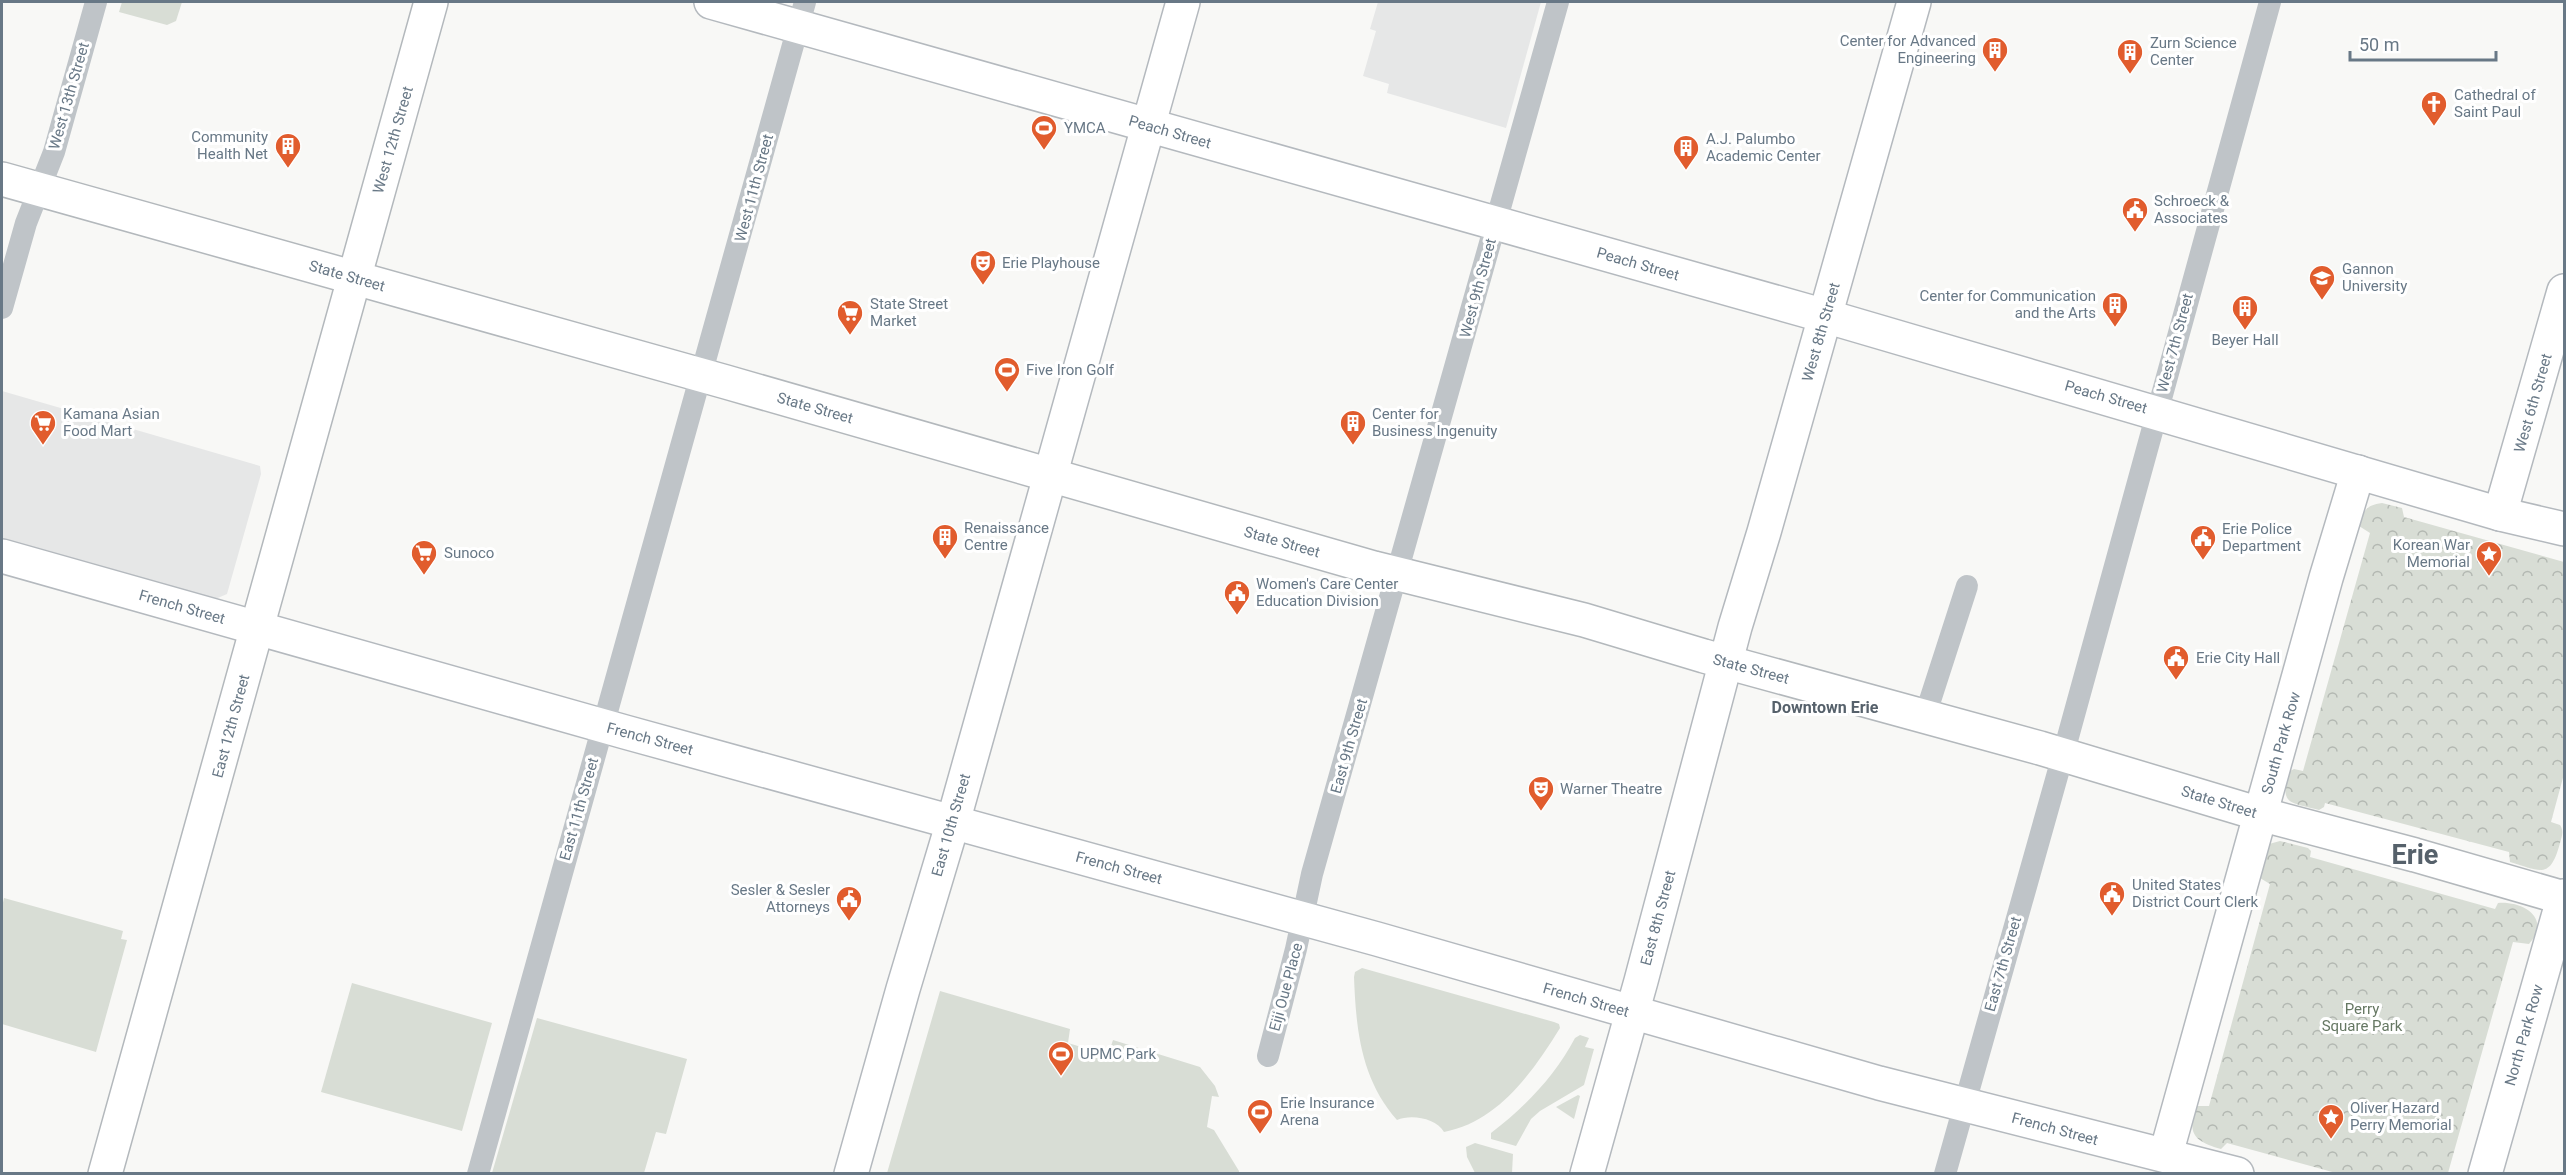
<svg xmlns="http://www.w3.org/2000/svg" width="2566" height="1175" font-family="Roboto,sans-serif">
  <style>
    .built { fill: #e6e7e7 }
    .grass { fill: #d8ddd5 }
    .park { fill: url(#park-crowns) }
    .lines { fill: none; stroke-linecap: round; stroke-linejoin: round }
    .secondary-casing { stroke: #b4b9be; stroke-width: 36 }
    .primary-casing { stroke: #b3b8bc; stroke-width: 36 }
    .street { stroke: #bfc4c8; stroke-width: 22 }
    .secondary { stroke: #fff; stroke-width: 33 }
    .primary { stroke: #fff; stroke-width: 33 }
    .labels { text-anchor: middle; stroke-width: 6; stroke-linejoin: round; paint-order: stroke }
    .poi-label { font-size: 15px; fill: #687886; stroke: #fff; text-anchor: start }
    .street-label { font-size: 15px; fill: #687886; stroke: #fff }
    .park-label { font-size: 15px; fill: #667863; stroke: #fff }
    .neighbourhood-label { font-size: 16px; font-weight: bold; fill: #56616b; stroke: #fff }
    .town-label { font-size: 27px; font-weight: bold; fill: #56616b; stroke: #fff }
  </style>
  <defs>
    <pattern id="park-crowns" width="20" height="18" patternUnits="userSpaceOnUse" patternTransform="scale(1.5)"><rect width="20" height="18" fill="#d8ddd5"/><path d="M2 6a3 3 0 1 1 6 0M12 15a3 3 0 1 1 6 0" fill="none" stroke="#b3b8b2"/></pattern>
  </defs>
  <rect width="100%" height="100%" fill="#f8f8f6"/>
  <!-- built -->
  <g class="built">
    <polygon points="1378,2 1541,2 1506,128 1387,93 1389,84 1363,76 1376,31 1370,29"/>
    <polygon points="2,391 260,466 261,474 227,594 213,600 2,541"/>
  </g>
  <!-- grass -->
  <g class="grass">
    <polygon points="122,2 182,2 176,21 167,25 119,12"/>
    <polygon points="4,898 123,931 121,939 127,940 96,1052 2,1024 2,907"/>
    <path d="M 1362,968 L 1554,1022 L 1559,1024 L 1560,1028 C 1532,1073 1498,1122 1444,1132 C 1436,1118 1411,1114 1397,1120 C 1361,1079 1356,1030 1354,977 L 1355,972 Z"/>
    <polygon points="352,983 492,1023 462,1131 321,1092"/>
    <polygon points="940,991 1070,1029 1068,1043 1108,1055 1113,1040 1200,1067 1215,1086 1219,1097 1212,1096 1207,1127 1214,1130 1239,1171 1239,1173 887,1173"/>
    <polygon points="537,1018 687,1059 666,1134 656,1132 644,1173 492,1173"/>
    <path d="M 1580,1035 L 1589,1038 L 1585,1047 L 1594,1049 L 1584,1085 L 1540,1111 L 1531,1119 L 1516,1146 L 1491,1139 L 1491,1133 C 1525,1107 1555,1076 1575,1038 Z"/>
    <polygon points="1580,1096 1574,1119 1556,1107 1578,1095"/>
    <polygon points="1475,1143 1513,1154 1512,1173 1475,1173 1467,1157 1466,1147"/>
  </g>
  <!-- park -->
  <g class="park">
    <path d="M 2382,503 L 2402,508 L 2404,517 L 2564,562 L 2564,774 L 2551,822 L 2560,825 C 2564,831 2562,836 2560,843 C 2550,880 2541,871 2510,862 L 2509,852 L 2325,803 L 2324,807 L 2319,810 C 2290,802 2280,806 2288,772 L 2294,769 L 2303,771 L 2370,533 L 2359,526 C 2363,511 2366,505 2382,503 Z"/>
    <path d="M 2280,841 L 2308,848 L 2311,851 L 2310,857 L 2495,909 L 2498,903 C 2523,901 2552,918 2529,944 L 2513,942 L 2448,1173 L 2336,1173 L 2227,1143 L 2221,1149 C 2194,1141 2187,1134 2196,1106 L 2209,1106 L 2270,884 L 2260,878 L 2269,844 Z"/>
  </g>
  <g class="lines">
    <!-- secondary casing -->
    <g class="secondary-casing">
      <g id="secondary">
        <polyline points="711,2 1825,316 2500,514 2564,529"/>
        <polyline points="2500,514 2564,291"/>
        <polyline points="2,556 625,732 1377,939 1879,1083 2237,1174"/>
        <polyline points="2166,1154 2326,578 2358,472"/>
        <polyline points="851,1174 903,989 953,822 1183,2"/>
        <polyline points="1587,1174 1641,981 1735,627 1764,532 1914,2"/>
        <polyline points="2485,1174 2564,896"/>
      </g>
    </g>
    <!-- primary casing -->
    <g class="primary-casing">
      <g id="primary">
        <polyline points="2,179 726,382 1374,568 1584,620 1704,656 2040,748 2260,814 2415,855 2564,898"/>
        <polyline points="105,1174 431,2"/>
      </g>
    </g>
    <!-- street -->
    <g class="street">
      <polyline points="2,308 26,223 54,152 96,2"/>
      <polyline points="1925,716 1967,586"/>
      <polyline points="1268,1056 1296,949 1312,874 1558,2"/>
      <polyline points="478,1174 805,2"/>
      <polyline points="1945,1174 2063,755 2270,2"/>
    </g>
    <!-- secondary -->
    <use href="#secondary" class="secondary"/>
    <!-- primary -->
    <use href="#primary" class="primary"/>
  </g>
  <!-- icons -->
  <defs>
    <g id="building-pin" transform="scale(1.35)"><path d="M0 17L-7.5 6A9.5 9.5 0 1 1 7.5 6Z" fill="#e15c2d" stroke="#fff"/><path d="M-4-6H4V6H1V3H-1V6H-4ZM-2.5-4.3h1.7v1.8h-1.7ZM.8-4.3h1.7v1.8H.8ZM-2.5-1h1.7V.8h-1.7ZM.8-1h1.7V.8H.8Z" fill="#fff"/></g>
    <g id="church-pin" transform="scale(1.35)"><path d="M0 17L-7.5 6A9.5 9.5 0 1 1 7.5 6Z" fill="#e15c2d" stroke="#fff"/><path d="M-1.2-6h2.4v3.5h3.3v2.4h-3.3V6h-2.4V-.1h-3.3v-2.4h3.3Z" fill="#fff"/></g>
    <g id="stadium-pin" transform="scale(1.35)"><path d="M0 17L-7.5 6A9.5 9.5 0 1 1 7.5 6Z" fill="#e15c2d" stroke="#fff"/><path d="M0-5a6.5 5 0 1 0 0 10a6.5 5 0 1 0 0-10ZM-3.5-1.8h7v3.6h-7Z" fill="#fff"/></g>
    <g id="civic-pin" transform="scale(1.35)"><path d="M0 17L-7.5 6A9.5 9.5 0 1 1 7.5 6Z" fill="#e15c2d" stroke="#fff"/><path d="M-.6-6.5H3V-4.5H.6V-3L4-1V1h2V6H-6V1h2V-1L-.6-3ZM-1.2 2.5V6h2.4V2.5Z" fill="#fff"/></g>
    <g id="theatre-pin" transform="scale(1.35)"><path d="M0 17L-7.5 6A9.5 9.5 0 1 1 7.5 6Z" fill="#e15c2d" stroke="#fff"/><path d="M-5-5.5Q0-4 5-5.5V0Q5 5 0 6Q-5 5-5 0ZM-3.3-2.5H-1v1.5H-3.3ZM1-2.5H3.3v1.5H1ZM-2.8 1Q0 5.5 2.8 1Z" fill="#fff"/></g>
    <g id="university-pin" transform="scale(1.35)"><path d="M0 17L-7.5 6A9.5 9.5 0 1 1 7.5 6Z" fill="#e15c2d" stroke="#fff"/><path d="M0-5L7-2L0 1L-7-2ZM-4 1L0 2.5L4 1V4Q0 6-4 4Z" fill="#fff"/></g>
    <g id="supermarket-pin" transform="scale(1.35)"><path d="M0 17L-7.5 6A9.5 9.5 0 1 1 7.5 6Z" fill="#e15c2d" stroke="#fff"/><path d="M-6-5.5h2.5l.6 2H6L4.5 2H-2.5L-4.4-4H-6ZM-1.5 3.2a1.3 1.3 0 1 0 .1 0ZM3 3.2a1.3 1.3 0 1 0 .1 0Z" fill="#fff"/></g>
    <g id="sight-pin" transform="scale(1.35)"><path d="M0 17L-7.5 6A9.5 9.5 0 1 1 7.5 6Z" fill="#e15c2d" stroke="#fff"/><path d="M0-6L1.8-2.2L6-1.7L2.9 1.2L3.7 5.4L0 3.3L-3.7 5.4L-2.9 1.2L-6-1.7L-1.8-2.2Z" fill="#fff"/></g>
  </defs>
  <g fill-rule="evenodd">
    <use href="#building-pin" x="1995" y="50"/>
    <use href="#building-pin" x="2130" y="52"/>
    <use href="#church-pin" x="2434" y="104"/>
    <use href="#stadium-pin" x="1044" y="128"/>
    <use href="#building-pin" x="288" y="146"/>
    <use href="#building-pin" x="1686" y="148"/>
    <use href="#civic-pin" x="2135" y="210"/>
    <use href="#theatre-pin" x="983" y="263"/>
    <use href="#university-pin" x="2322" y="278"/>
    <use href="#building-pin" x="2115" y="305"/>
    <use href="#building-pin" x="2245" y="308"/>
    <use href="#supermarket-pin" x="850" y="313"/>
    <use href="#stadium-pin" x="1007" y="370"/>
    <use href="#supermarket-pin" x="43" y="423"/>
    <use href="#building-pin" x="1353" y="423"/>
    <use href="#building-pin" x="945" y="537"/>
    <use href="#civic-pin" x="2203" y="538"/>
    <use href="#supermarket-pin" x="424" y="553"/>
    <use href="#sight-pin" x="2489" y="554"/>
    <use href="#civic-pin" x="1237" y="593"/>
    <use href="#civic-pin" x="2176" y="658"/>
    <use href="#theatre-pin" x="1541" y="789"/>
    <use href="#civic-pin" x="2112" y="894"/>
    <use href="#civic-pin" x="849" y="899"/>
    <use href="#stadium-pin" x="1061" y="1054"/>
    <use href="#stadium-pin" x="1260" y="1112"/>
    <use href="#sight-pin" x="2331" y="1117"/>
  </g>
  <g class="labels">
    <!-- poi labels -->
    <g class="poi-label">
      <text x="1976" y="46" text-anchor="end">Center for Advanced<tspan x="1976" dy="17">Engineering</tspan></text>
      <text x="2150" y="48">Zurn Science<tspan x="2150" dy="17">Center</tspan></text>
      <text x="2454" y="100">Cathedral of<tspan x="2454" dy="17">Saint Paul</tspan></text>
      <text x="1064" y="133">YMCA</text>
      <text x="268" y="142" text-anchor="end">Community<tspan x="268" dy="17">Health Net</tspan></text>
      <text x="1706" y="144">A.J. Palumbo<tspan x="1706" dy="17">Academic Center</tspan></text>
      <text x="2154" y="206">Schroeck &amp;<tspan x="2154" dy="17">Associates</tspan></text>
      <text x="1002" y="268">Erie Playhouse</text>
      <text x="2342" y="274">Gannon<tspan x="2342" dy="17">University</tspan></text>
      <text x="2096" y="301" text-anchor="end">Center for Communication<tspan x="2096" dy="17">and the Arts</tspan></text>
      <text x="870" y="309">State Street<tspan x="870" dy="17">Market</tspan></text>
      <text x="2245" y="345" text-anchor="middle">Beyer Hall</text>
      <text x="1026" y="375">Five Iron Golf</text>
      <text x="63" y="419">Kamana Asian<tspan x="63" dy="17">Food Mart</tspan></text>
      <text x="1372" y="419">Center for<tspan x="1372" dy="17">Business Ingenuity</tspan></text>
      <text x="964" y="533">Renaissance<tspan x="964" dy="17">Centre</tspan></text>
      <text x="2222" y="534">Erie Police<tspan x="2222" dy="17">Department</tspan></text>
      <text x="2470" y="550" text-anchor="end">Korean War<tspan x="2470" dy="17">Memorial</tspan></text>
      <text x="444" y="558">Sunoco</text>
      <text x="1256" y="589">Women's Care Center<tspan x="1256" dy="17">Education Division</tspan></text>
      <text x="2196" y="663">Erie City Hall</text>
      <text x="1560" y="794">Warner Theatre</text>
      <text x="2132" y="890">United States<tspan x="2132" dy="17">District Court Clerk</tspan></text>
      <text x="830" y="895" text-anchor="end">Sesler &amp; Sesler<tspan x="830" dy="17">Attorneys</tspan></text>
      <text x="1080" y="1059">UPMC Park</text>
      <text x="1280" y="1108">Erie Insurance<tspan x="1280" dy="17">Arena</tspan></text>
      <text x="2350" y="1113">Oliver Hazard<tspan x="2350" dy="17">Perry Memorial</tspan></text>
    </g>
    <!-- street labels -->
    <g class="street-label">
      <text transform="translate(69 96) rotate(-74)" y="5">West 13th Street</text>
      <text transform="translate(1170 132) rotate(16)" y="5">Peach Street</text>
      <text transform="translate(393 140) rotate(-74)" y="5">West 12th Street</text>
      <text transform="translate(754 188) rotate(-75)" y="5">West 11th Street</text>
      <text transform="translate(1638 264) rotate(16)" y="5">Peach Street</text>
      <text transform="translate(347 276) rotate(16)" y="5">State Street</text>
      <text transform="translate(1478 288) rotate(-75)" y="5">West 9th Street</text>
      <text transform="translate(1821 332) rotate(-74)" y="5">West 8th Street</text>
      <text transform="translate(2175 343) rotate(-75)" y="5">West 7th Street</text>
      <text transform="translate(2106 397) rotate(16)" y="5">Peach Street</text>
      <text transform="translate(2533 403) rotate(-74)" y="5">West 6th Street</text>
      <text transform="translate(815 408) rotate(16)" y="5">State Street</text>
      <text transform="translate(1282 542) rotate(16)" y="5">State Street</text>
      <text transform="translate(182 607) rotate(16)" y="5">French Street</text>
      <text transform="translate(1751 669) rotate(15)" y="5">State Street</text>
      <text transform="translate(231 726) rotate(-75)" y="5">East 12th Street</text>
      <text transform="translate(650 739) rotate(15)" y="5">French Street</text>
      <text transform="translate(2281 743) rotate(-74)" y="5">South Park Row</text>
      <text transform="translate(1349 746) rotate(-74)" y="5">East 9th Street</text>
      <text transform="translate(2219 802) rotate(17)" y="5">State Street</text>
      <text transform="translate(579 809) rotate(-74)" y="5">East 11th Street</text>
      <text transform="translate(951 825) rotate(-74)" y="5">East 10th Street</text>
      <text transform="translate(1119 868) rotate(15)" y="5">French Street</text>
      <text transform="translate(1658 918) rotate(-75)" y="5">East 8th Street</text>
      <text transform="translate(2003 964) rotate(-74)" y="5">East 7th Street</text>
      <text transform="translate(1286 987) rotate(-75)" y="5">Eiji Oue Place</text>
      <text transform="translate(1586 1000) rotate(16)" y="5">French Street</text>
      <text transform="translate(2524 1035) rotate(-74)" y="5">North Park Row</text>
      <text transform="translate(2055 1129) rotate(15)" y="5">French Street</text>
    </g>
    <!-- park labels -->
    <g class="park-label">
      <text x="2362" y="1014">Perry<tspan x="2362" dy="17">Square Park</tspan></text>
    </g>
    <!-- neighbourhood labels -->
    <g class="neighbourhood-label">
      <text x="1825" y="713">Downtown Erie</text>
    </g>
    <!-- town labels -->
    <g class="town-label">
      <text x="2415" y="864">Erie</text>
    </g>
  </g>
  <!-- border -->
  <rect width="2566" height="1175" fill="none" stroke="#687886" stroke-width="6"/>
  <!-- scale -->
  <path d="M2350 51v9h146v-9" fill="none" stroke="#687886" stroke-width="3"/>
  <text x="2359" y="51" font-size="18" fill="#687886" stroke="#ffffff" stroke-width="4.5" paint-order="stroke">50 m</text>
</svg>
